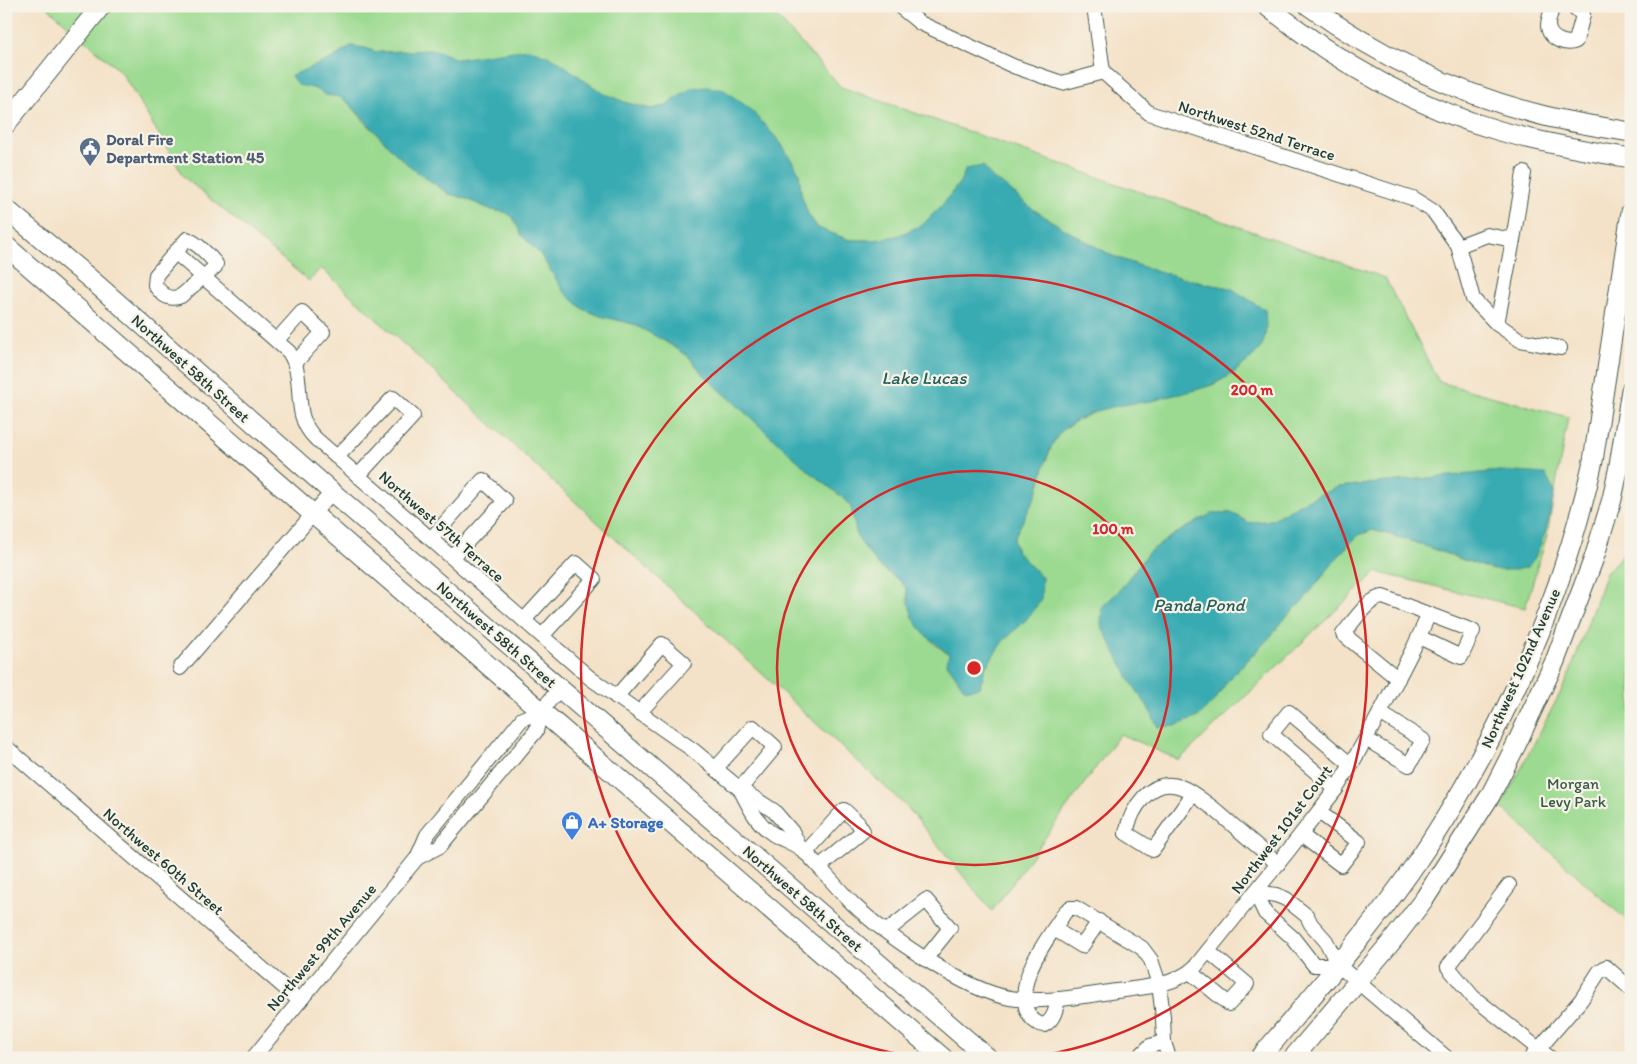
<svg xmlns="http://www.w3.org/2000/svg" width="1637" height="1064" font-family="Itim,sans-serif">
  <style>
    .green { fill: #9bda90; stroke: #5d8c62; fill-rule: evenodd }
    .water { fill: #39abb2; stroke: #2c7473 }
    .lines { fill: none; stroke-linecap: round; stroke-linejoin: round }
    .street-casing { stroke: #3f564a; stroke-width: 16 }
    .secondary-casing { stroke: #3f564a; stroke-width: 21 }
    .street { stroke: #fff; stroke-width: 14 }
    .secondary { stroke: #fff; stroke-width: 19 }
    .ring { fill: none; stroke: #d62828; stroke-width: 2.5 }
    .labels { text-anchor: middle; stroke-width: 4.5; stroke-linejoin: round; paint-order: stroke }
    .street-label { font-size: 16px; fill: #1f3d34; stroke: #f7f3e8 }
    .service-label { font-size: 16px; font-weight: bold; fill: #4e5e75; stroke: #f7f3e8; text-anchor: start }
    .park-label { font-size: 16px; fill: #385c46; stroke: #f7f3e8 }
    .shop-label { font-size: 16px; font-weight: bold; fill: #366cbe; stroke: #f7f3e8; text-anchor: start }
    .water-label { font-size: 18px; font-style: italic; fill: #275e5a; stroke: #f7f3e8 }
    .centre { fill: #d62828; stroke: #f7f3e8; stroke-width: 2.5 }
    .ring-label { font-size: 15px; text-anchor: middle; font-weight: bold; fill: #d62828; stroke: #f7f3e8; stroke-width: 4.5; stroke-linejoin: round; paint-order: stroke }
  </style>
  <rect width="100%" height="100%" fill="#f7f3e8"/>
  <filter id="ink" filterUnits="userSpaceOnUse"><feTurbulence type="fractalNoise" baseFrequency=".02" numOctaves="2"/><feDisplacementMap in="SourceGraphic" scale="10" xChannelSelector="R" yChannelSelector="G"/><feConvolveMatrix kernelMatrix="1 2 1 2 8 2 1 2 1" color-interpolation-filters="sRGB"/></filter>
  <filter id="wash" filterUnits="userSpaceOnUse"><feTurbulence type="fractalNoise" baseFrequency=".0096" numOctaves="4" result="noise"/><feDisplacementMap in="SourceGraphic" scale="20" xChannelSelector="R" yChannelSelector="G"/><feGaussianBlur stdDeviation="1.12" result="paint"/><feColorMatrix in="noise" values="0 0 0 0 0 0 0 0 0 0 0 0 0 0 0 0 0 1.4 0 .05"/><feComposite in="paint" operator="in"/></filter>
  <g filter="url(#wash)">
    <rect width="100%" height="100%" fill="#f4e2c8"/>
    <!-- green -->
    <g class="green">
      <path d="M 46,6 L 767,6 L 841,87 L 1385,278 L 1439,382 L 1568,417 L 1547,535 L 1525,608 L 1376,572 L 1179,760 L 1120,734 L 992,911 L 907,807 L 321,268 L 309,281 L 185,178 L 122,73 ZM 351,46 L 365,48 L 377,52 L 435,50 L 457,59 L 500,54 L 555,59 L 602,93 L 627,103 L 651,109 L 666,106 L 677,97 L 799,172 L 801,194 L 808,214 L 818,228 L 850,240 L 874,240 L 897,236 L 922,225 L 943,204 L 960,182 L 966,169 L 1001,183 L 1031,208 L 1066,230 L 1113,256 L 1155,271 L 1212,285 L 1231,288 L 1250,359 L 1235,372 L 1213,385 L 1153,400 L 1118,405 L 1100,410 L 1078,420 L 1061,431 L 1052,445 L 1044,466 L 1038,490 L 1013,540 L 1017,552 L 1042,577 L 1026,620 L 1003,641 L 985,668 L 980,687 L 955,674 L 947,664 L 949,654 L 934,644 L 908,600 L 907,589 L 899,580 L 879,566 L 865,548 L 858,537 L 851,507 L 842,497 L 809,471 L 705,376 L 688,356 L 656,336 L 633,324 L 619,320 L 564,292 L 541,255 L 522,236 L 513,217 L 505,212 L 492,210 L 462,197 L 449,194 L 412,168 L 395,153 L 383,139 L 364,121 L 350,104 L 340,97 L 326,95 L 291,76 L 333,58 ZM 1501,471 L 1466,561 L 1405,539 L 1373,530 L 1359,535 L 1339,555 L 1303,601 L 1286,617 L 1270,637 L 1228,680 L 1214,701 L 1158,727 L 1102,607 L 1118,592 L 1149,552 L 1175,534 L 1213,513 L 1232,513 L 1249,523 L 1271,520 L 1305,501 L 1338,487 Z"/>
      <polygon points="1631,545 1631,924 1501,807 1568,678 1606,573"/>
    </g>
    <!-- water -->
    <g class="water">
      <path d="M 351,46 L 365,48 L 377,52 L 435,50 L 457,59 L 529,49 L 555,59 L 602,93 L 627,103 L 651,109 L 666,106 L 691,88 L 708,87 L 724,90 L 749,108 L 780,142 L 799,172 L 801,194 L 808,214 L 818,228 L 849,240 L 874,240 L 897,236 L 922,225 L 943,204 L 960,182 L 966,169 L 983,166 L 994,180 L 1001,183 L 1031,208 L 1066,230 L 1112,256 L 1155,271 L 1212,285 L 1231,288 L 1265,310 C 1266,321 1267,333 1263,343 C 1261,350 1251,358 1245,363 C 1221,385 1202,389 1170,396 C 1164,397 1158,400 1152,401 C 1120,405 1089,408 1063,430 C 1048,442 1044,471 1038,489 C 1032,506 1021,523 1013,540 L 1017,552 L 1042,578 L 1041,600 L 1026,620 L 1003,641 L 985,668 L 980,687 L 965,690 L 947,663 L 949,654 L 924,634 L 913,618 L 908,600 L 907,589 L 899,580 L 879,566 L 865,548 L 857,537 L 851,507 L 842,497 L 809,471 L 705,376 L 688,356 L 670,344 L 633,324 L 600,316 L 583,309 L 564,292 L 541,255 L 522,236 L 513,217 L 505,212 L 492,210 L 462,197 L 449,194 L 412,168 L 395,153 L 350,104 L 340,97 L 326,95 L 317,89 L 298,85 L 291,76 L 333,58 Z"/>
      <polygon points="1501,471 1545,474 1554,491 1551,509 1545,533 1535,557 1528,567 1515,570 1493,570 1405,539 1373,530 1359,535 1349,543 1303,601 1286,617 1270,637 1228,680 1214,701 1198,717 1175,726 1158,727 1148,707 1131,682 1101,625 1102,607 1118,592 1149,552 1175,534 1213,513 1232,513 1249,523 1271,520 1305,501 1338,487"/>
    </g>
  </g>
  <g filter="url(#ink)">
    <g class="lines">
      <!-- street casing -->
      <g class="street-casing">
        <g id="street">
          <polyline points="899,6 920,23 1013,66 1062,83 1103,72"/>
          <polyline points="1094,6 1103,72 1149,113 1412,198 1433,211 1458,246 1473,299 1497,324 1520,340 1560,348"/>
          <path d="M 1553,6 C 1551,13 1548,19 1548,26 C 1549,39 1566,46 1576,41 L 1583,15 L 1573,6"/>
          <path d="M 187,239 C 197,243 209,255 216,264 L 215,267 L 181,296 C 169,301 161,294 155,285 L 156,275 Z"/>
          <polyline points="1458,246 1487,235 1513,240"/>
          <path d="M 175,252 L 289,352 C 308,382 289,413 316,439 L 590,678 L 693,750 L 740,789 L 774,811 L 793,833 L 799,846"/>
          <polyline points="1497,324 1513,240 1524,173"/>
          <polyline points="277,340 302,312 323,332 295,363"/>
          <polyline points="337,457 393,398 413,416 358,476"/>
          <polyline points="431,539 483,480 505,501 453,557"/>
          <polyline points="524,620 576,563 594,579 542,636"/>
          <polyline points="180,668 332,492"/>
          <path d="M 1398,679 L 1343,634 C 1353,622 1368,598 1383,597 L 1473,631 L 1461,657 L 1419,637"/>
          <polyline points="616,697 662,644 684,663 639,713"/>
          <polyline points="1366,739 1409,765 1423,740 1380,713"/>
          <polyline points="6,747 300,1001"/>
          <polyline points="716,768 753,727 775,747 740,789"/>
          <path d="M 740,789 C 749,806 756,823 773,834 C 784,841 796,843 806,853 C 822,869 836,887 852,903 C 885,935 966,991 1010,998 C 1045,1004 1082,996 1116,991 C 1142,988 1175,986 1195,967 L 1288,851 L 1336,789 L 1351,765 L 1380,713 L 1414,647 L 1429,614"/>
          <polyline points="1336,789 1271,734 1289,712 1351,765"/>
          <path d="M 1193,794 L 1153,850 L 1126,833 C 1131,809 1151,776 1181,787 C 1192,791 1203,801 1213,808 L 1278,864"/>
          <polyline points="1301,835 1341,865 1359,842 1319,812"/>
          <polyline points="805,853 844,810 858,823 863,831 819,867"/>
          <polyline points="417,858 440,846 536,731 541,711 560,688"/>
          <polyline points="1509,885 1448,967 1473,997 1550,1058"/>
          <polyline points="1255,892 1276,895 1286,899 1307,916 1311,924 1326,941 1338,965 1447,1058"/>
          <polyline points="1255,892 1265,913 1293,938 1314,965 1338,965"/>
          <polyline points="1054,929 1082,946 1099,921"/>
          <polyline points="887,931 926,900 950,928 926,958"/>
          <polyline points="1190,972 1229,1004 1247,984 1208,951"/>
          <path d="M 1058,999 C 1056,1009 1054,1020 1044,1025 C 1036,1024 1030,1018 1027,1011 C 1015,977 1048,939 1065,912 L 1070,908 L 1076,908 L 1134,943 L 1142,948 L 1151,960 L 1159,984 L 1163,1017 L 1164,1042 L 1169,1058"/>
          <polyline points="253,1058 417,858 427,835 522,719 541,711"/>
          <polyline points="1138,1058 1150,1046 1164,1042"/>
          <polyline points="1531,1058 1581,1000 1599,972 1606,967 1631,989"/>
        </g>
      </g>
      <!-- secondary casing -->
      <g class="secondary-casing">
        <g id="secondary">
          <path d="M 1267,6 C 1335,61 1415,107 1500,131 C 1543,143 1587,151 1631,158"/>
          <path d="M 1309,6 C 1380,57 1460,95 1545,116 C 1573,123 1602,127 1631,132"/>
          <polyline points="6,124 101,6"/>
          <polyline points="6,209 94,282 332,492 988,1058"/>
          <polyline points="6,246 313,514 943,1058"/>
          <path d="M 1260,1058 C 1311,997 1364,937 1410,872 C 1495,749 1561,607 1593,461 L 1631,212"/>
          <polyline points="1293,1058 1393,940 1425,898 1490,796 1516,745 1555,661 1594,558 1612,499 1619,466 1631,390"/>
        </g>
      </g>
      <!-- street -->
      <use href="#street" class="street"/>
      <!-- secondary -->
      <use href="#secondary" class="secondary"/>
    </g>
  </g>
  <!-- distance rings -->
  <g class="ring">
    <circle cx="974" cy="668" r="197"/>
    <path d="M923 1058A393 393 0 1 1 1025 1058"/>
  </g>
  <!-- icons -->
  <defs>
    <g id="civic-pin" transform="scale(1.125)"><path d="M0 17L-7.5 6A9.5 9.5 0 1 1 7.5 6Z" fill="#5c6f8a" stroke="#f7f3e8"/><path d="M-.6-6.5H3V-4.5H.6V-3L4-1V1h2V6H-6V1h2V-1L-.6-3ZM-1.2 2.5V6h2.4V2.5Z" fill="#fff"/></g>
    <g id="shop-pin" transform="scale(1.125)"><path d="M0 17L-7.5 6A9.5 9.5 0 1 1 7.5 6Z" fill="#3f7fe0" stroke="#f7f3e8"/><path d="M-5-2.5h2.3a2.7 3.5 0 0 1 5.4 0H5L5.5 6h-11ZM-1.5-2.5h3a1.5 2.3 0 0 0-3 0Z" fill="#fff"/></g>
  </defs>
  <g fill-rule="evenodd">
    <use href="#civic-pin" x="90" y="148"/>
    <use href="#shop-pin" x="572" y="822"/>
  </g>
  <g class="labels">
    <!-- street labels -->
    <g class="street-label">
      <text transform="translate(1257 130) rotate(18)" y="6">Northwest 52nd Terrace</text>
      <text transform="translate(191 368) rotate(42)" y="6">Northwest 58th Street</text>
      <text transform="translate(442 526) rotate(41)" y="6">Northwest 57th Terrace</text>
      <text transform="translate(497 634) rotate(41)" y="6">Northwest 58th Street</text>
      <text transform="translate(1520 668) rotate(-66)" y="6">Northwest 102nd Avenue</text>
      <text transform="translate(1281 829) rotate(-53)" y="6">Northwest 101st Court</text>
      <text transform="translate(164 861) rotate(41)" y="6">Northwest 60th Street</text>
      <text transform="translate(803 898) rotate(41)" y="6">Northwest 58th Street</text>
      <text transform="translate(321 947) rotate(-50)" y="6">Northwest 99th Avenue</text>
    </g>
    <!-- service labels -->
    <g class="service-label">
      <text x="106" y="145">Doral Fire<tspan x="106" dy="18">Department Station 45</tspan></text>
    </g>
    <!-- park labels -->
    <g class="park-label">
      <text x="1573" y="789">Morgan<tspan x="1573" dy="18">Levy Park</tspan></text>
    </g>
    <!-- shop labels -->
    <g class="shop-label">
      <text x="588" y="828">A+ Storage</text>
    </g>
    <!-- water labels -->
    <g class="water-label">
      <text x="924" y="384">Lake Lucas</text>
      <text x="1199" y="611">Panda Pond</text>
    </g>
  </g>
  <circle cx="974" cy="668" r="8" class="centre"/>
  <g class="ring-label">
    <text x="1252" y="395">200 m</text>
    <text x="1113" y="534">100 m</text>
  </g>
  <!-- margin -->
  <rect width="1637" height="1064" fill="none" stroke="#f7f3e8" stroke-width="25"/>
</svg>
